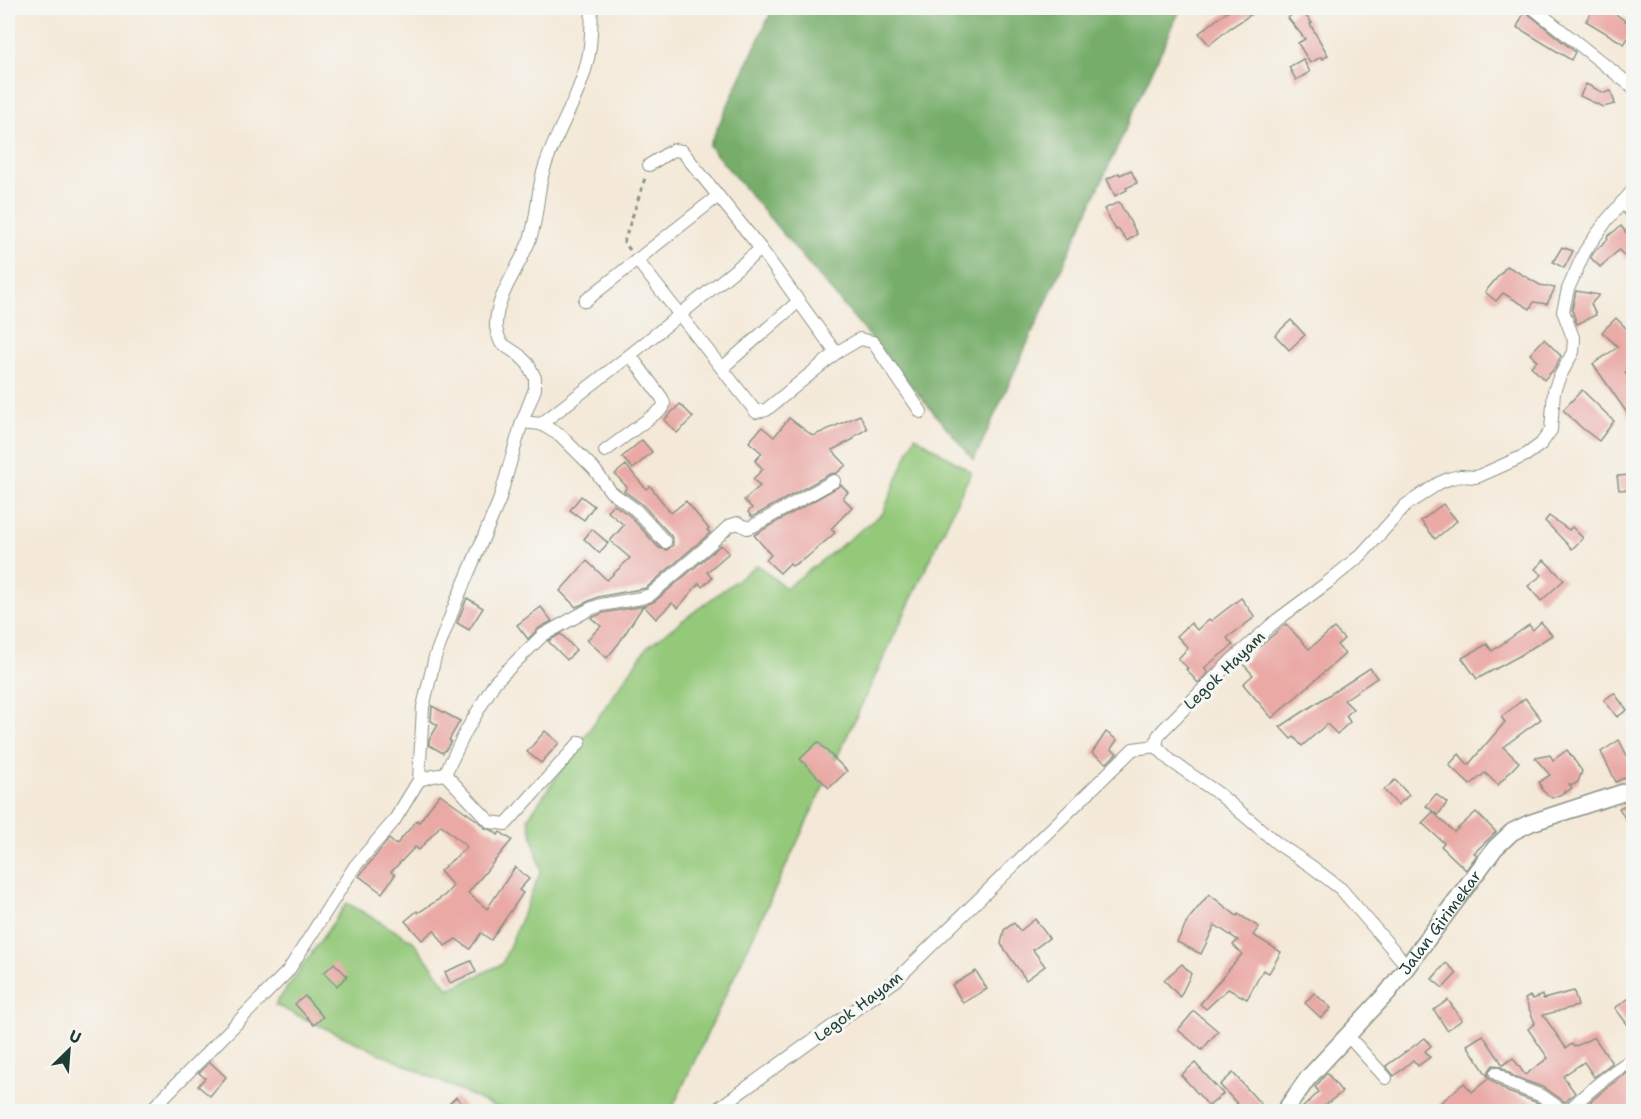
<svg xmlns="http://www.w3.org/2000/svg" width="1641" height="1119" font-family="'Shantell Sans',sans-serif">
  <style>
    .green { fill: #94c97a; stroke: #5a8357; stroke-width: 1.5 }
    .forest { fill: #77ad6a; stroke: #4b754f; stroke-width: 1.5 }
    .building { fill: #eaa9a5 }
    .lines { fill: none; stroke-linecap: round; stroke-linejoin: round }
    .street-casing { stroke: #8a9386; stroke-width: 14 }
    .secondary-casing { stroke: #8a9386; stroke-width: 19 }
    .path { stroke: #8a9386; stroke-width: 3; stroke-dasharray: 4.5 4.5; stroke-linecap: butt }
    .street { stroke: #fff; stroke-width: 12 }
    .secondary { stroke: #fff; stroke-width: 16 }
    .labels { text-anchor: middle; stroke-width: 6; stroke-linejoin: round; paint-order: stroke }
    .street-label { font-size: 16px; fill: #1f3d34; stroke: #f6f6f2 }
  </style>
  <rect width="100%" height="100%" fill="#f6f6f2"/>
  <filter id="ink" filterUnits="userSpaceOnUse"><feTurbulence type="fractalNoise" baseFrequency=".0167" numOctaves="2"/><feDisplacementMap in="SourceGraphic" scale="12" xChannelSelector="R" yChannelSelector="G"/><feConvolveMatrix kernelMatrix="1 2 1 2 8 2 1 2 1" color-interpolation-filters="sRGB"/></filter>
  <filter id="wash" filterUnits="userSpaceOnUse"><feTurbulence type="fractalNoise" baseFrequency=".008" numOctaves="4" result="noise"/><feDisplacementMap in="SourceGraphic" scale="24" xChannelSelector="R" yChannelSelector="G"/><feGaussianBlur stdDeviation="1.35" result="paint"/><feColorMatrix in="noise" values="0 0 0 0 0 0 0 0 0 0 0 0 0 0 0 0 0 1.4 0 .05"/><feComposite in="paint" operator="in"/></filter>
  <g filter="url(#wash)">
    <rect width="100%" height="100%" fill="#f4e9d8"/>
    <!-- green -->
    <polygon class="green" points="915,436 971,472 671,1111 504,1111 275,1005 347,903 413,941 449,989 502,964 541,871 528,818 647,647 757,565 786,588 883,513"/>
    <!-- forest -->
    <polygon class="forest" points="773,8 1181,8 974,460 709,146"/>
    <g id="blocks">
      <!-- building -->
      <g class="building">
        <polygon points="1232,8 1261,8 1230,28 1209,45 1199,33"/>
        <polygon points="1299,8 1312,23 1310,24 1328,55 1323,59 1321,57 1310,63 1298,43 1305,39 1288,18"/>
        <polygon points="1594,8 1621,8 1614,13 1634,27 1634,30 1624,44 1586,21"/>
        <polygon points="1525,11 1575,52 1571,60 1517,27"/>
        <polygon points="1303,59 1310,72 1296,80 1289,67"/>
        <polygon points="1586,84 1604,93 1611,91 1615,104 1603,107 1580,96"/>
        <polygon points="1131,170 1137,183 1126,188 1127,190 1115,196 1107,179 1119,173 1120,175"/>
        <polygon points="1119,202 1137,234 1127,241 1118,229 1116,230 1104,209"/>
        <polygon points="1621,226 1634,243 1634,267 1619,250 1600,267 1591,258 1592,255 1596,250 1608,239 1607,237"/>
        <polygon points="1562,247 1573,251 1564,268 1553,262"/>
        <polygon points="1507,266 1540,285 1555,288 1547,304 1534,302 1530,309 1503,293 1496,301 1485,292"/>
        <polygon points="1576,291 1599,295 1591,304 1596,315 1577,324 1572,310"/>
        <polygon points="1616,318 1634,336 1634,366 1625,373 1634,386 1634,423 1593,364 1618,347 1602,332"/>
        <polygon points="1291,320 1305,335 1289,350 1275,335"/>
        <polygon points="1544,339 1561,356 1555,368 1544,380 1531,366 1537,361 1530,354"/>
        <polygon points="1582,390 1614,421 1599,441 1582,428 1563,410"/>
        <polygon points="680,404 693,417 677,433 664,420"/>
        <polygon points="860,415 867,429 853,437 854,439 832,450 846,465 837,473 830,474 752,517 748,512 752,508 744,500 760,486 753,479 763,469 755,461 762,453 749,442 762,427 774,437 789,418 813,436"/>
        <polygon points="642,440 652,452 633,469 622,457"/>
        <polygon points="626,465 646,489 650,486 671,513 686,501 709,529 707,530 710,533 646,588 598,597 576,607 560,591 587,561 607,580 630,558 610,541 624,525 607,511 613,504 630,516 659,548 667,550 673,545 673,541 671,536 642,504 624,491 627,487 615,474"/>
        <polygon points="1631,475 1633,489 1619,490 1617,476"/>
        <polygon points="841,485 848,492 843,498 852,507 831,529 835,533 806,558 792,566 790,563 780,573 766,560 771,555 754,535"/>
        <polygon points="581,496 594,506 584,520 570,510"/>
        <polygon points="1443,504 1457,521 1435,539 1421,521"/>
        <polygon points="1549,516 1569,530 1572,527 1583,538 1572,549 1545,521"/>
        <polygon points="592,529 608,543 599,553 584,539"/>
        <polygon points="721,545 729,553 707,572 712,578 702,587 699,583 678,608 672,603 656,619 644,606 655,601"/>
        <polygon points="1544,560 1564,580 1541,601 1528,586 1542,575 1535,569"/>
        <polygon points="467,598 483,608 469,630 457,623"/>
        <polygon points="1241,598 1255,617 1227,638 1233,645 1204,668 1208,673 1198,683 1186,669 1188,668 1178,659 1188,648 1177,636 1191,623 1197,630 1209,619 1211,621"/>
        <polygon points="643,606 619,643 607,658 587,640 601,626 591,618 603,613"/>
        <polygon points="541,607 552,621 539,628 528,639 517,625"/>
        <polygon points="1541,622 1552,635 1521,655 1477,679 1462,658 1487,644 1492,651 1529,625 1533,630"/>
        <polygon points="1286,624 1309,649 1334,628 1344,639 1337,645 1345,654 1272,718 1243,684 1253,675 1243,664 1252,653"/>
        <polygon points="561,634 576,650 567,660 548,641"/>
        <polygon points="1370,668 1377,678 1344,700 1353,709 1346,716 1350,722 1337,734 1327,724 1302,746 1294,737 1291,739 1280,727"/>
        <polygon points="1614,693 1627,710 1617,717 1604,700"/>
        <polygon points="1525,698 1541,719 1503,747 1519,762 1498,785 1485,773 1470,785 1449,765 1459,754 1468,765 1505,722 1501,717"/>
        <polygon points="432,706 460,721 449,740 451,741 447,748 443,753 429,745 429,740 438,725 431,721"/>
        <polygon points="545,731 559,743 541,763 527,752"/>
        <polygon points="1106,732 1117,740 1111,749 1117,753 1107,763 1092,753"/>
        <polygon points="1619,740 1634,769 1634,773 1616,782 1601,752"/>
        <polygon points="818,742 847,771 829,788 800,759"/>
        <polygon points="1567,750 1582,771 1578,782 1573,785 1569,784 1572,788 1565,793 1564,791 1562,794 1552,798 1543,791 1539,782 1550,775 1535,758 1550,755 1553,760"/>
        <polygon points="1395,780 1409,795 1398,805 1384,790"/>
        <polygon points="440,794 478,821 485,828 494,831 498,835 500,832 512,840 468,893 487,909 515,867 529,879 519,890 523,893 491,940 481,933 470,949 456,939 445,946 434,930 422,940 405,921 417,911 418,913 444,896 453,886 440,871 467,847 441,825 419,850 415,847 391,872 395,875 382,893 359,876 389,839 396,845 417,820 419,822"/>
        <polygon points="1436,794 1447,803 1438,815 1426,806"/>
        <polygon points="1634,801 1634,834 1619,808"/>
        <polygon points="1433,812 1454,832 1476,812 1496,832 1474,853 1477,855 1466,870 1441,846 1444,843 1422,823"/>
        <polygon points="1209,894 1237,916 1238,914 1259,927 1253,935 1281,952 1269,973 1263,970 1247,999 1228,989 1206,1009 1200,1004 1242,954 1233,945 1238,940 1215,925 1201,954 1177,942 1188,920"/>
        <polygon points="1035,919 1049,938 1033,950 1045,966 1026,980 1001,944 1004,930 1014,923 1020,931"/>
        <polygon points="471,961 476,972 450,983 445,972"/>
        <polygon points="334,963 347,976 337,986 324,973"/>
        <polygon points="1446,963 1457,973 1443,988 1432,979"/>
        <polygon points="1182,964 1191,974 1180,997 1164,980"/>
        <polygon points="976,971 987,989 963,1003 952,985"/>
        <polygon points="1574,991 1578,1006 1543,1015 1566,1048 1572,1044 1574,1047 1594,1037 1612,1063 1594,1077 1584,1062 1563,1076 1575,1093 1565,1102 1545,1088 1515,1077 1500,1066 1493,1065 1488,1072 1488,1076 1491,1080 1508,1092 1538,1103 1550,1112 1445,1112 1439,1104 1464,1083 1472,1092 1489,1078 1467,1045 1483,1035 1503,1065 1513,1058 1525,1075 1548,1058 1528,1029 1535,1023 1525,999 1530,996 1532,999 1542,995 1543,999"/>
        <polygon points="1314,993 1331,1008 1321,1018 1305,1003"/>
        <polygon points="1634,995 1634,1033 1615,1008"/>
        <polygon points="305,996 323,1017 314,1025 295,1004"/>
        <polygon points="1448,1000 1462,1020 1447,1030 1434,1010"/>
        <polygon points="1194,1011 1218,1031 1202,1050 1178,1030"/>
        <polygon points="1425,1038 1431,1046 1425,1051 1430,1057 1418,1066 1413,1060 1394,1076 1386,1066"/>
        <polygon points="210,1062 226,1077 210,1096 198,1086 205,1078 199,1073"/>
        <polygon points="1195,1063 1223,1094 1209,1106 1181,1075"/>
        <polygon points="1634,1068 1634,1112 1579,1112 1604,1090"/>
        <polygon points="1233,1073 1268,1112 1245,1112 1220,1085"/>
        <polygon points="1327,1073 1342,1092 1316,1112 1298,1112 1319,1092 1315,1087"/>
        <polygon points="456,1097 470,1112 441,1112"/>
      </g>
    </g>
  </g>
  <g filter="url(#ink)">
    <use href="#blocks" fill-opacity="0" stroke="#8a9386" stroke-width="1.5"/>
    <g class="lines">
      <!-- street casing -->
      <g class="street-casing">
        <g id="street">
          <polyline points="1533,8 1634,88"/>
          <polyline points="649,165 673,150 682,151 761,249 836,353"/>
          <polyline points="1622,202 1634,215"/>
          <polyline points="637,260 756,412 766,410 836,353 860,339 873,342 921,412"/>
          <polyline points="585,301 718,196"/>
          <polyline points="722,368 799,301"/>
          <polyline points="522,422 541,424 561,436 594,469 611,492 636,510 665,542"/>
          <polyline points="541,424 630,355 761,249"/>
          <polyline points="605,451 663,408 664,403 662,398 630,355"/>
          <polyline points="1156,746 1158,736 1163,730 1232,660 1277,620 1327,583 1361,555 1406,505 1439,483 1451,478 1461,476 1475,477 1479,476 1526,455 1541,444 1551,430 1554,391 1559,378 1573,352 1574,340 1563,311 1568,289 1585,251 1607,220 1634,189"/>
          <polyline points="1156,746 1171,761 1219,794 1278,844 1311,866 1341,889 1407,966"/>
          <polyline points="445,774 490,822 506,824 580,742"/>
          <polyline points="419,780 433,776 445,774 466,731 495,682 543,635 590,609 601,605 641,598 650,595 711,543 729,526 738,523 747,528 753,526 834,481"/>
          <polyline points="1348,1036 1386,1078"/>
          <polyline points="1496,1073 1511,1084 1542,1096 1565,1112"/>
          <path d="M 149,1112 L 288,971 L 355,866 L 394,821 L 419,780 L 423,707 L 435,657 L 456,602 L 499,501 L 522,422 L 535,389 L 535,378 L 528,364 L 519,355 L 501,343 C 499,338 496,331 496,326 C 495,295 522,265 531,236 C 538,215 537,191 544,169 C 556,131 580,97 588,58 C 592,42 591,24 592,8"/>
          <polyline points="713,1112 895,981 1133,749 1156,746"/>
          <path d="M 1567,1112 C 1588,1091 1609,1074 1634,1058"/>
        </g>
      </g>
      <!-- secondary casing -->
      <g class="secondary-casing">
        <g id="secondary">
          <path id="s1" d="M 1284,1112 L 1308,1078 L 1388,992 L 1495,848 L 1512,832 L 1530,823 L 1634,789"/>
        </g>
      </g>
      <!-- path -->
      <polyline class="path" points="630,250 624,242 646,175"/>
      <!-- street -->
      <use href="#street" class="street"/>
      <!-- secondary -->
      <use href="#secondary" class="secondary"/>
    </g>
  </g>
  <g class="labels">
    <!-- street labels -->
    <g class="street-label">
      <text transform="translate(1224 670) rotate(-44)" y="6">Legok Hayam</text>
      <text dy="6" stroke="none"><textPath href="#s1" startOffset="246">Jalan Girimekar</textPath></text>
      <text transform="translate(858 1006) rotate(-37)" y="6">Legok Hayam</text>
    </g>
  </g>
  <!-- margin -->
  <rect width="1641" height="1119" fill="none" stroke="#f6f6f2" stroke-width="30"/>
  <!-- north arrow -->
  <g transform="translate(69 1050) rotate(25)" stroke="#f6f6f2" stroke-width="4.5" paint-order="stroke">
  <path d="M0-4.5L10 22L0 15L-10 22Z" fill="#1f3d34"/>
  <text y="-9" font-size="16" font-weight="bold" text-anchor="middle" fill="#1f3d34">U</text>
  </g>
</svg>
